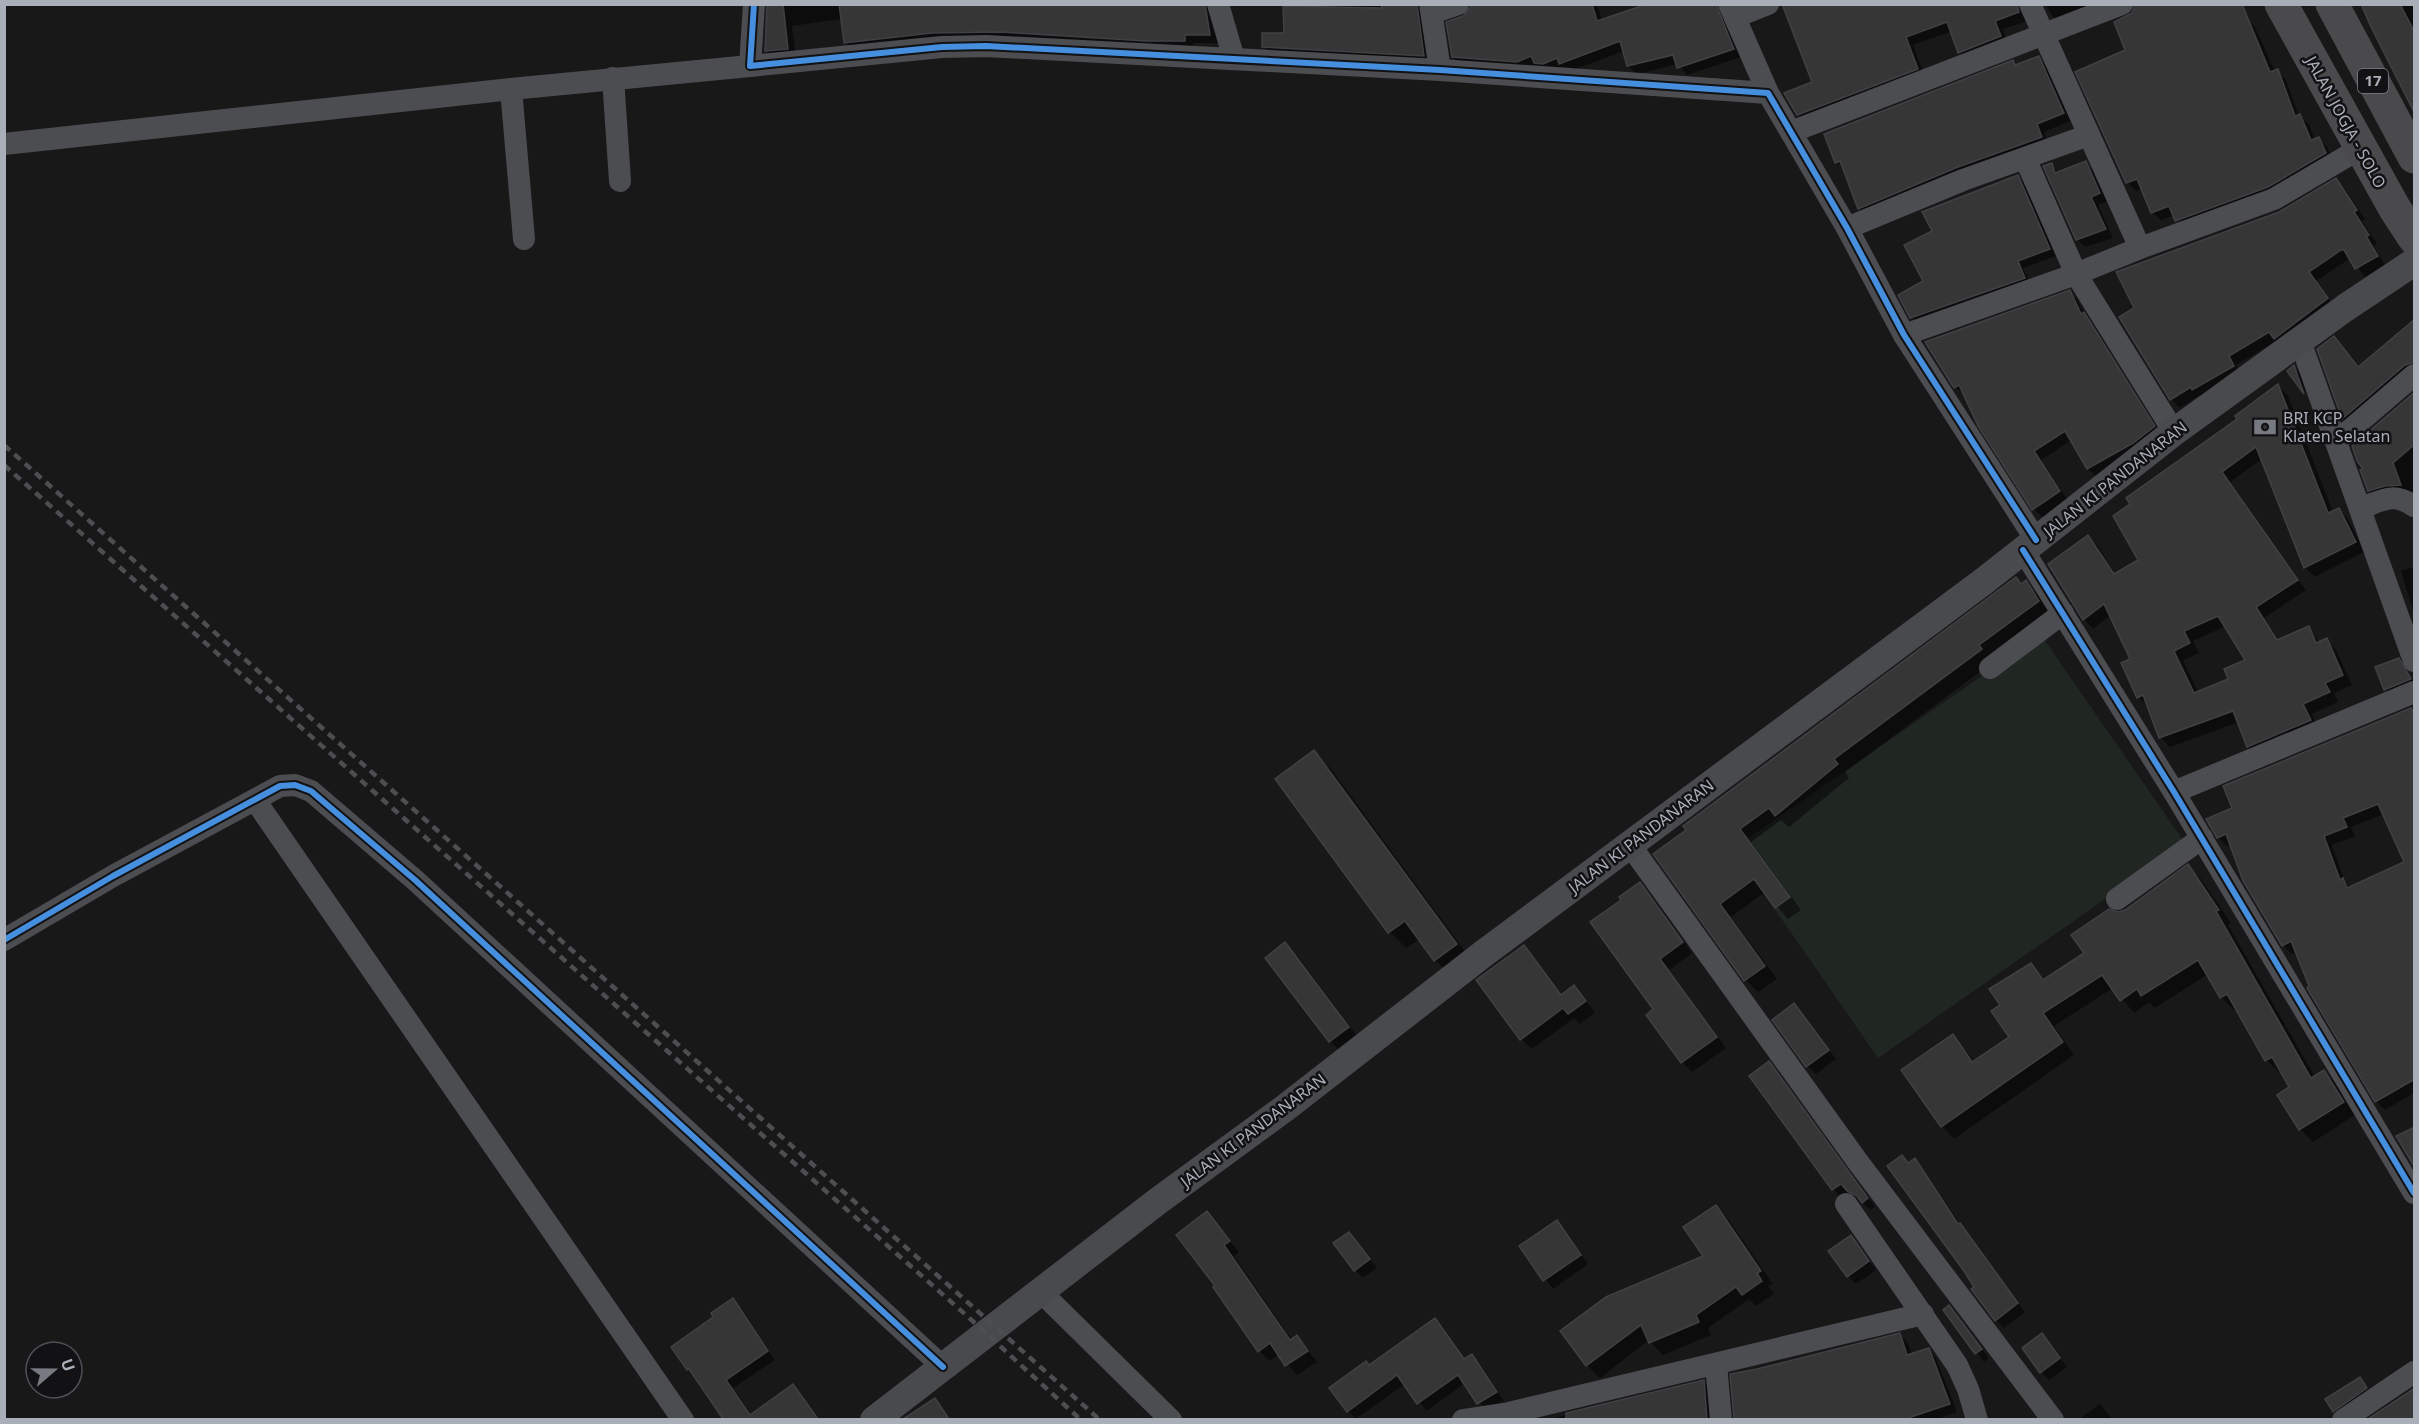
<svg xmlns="http://www.w3.org/2000/svg" width="2419" height="1424" font-family="'Noto Sans',sans-serif">
  <style>
    .green { fill: #202722 }
    .shadow { fill: #0007; fill-rule: evenodd }
    .building { fill: #363637; stroke: #404144; stroke-width: 1.5; fill-rule: evenodd }
    .lines { fill: none; stroke-linecap: round; stroke-linejoin: round }
    .minor { stroke: #4c4d51; stroke-width: 22 }
    .major { stroke: #494a4d; stroke-width: 28 }
    .highway { stroke: #4a4a4d; stroke-width: 33 }
    .rail { stroke: #4d4e51; stroke-width: 4.5; stroke-dasharray: 8 6; stroke-linecap: butt }
    .cycleway-casing { stroke: #121214; stroke-width: 10 }
    .cycleway { stroke: #468fdf; stroke-width: 6 }
    .labels { text-anchor: middle; stroke-width: 5; stroke-linejoin: round; paint-order: stroke }
    .shield { fill: #121214; stroke: #7c7f88; stroke-width: 1.5 }
    .shield-label { font-size: 15px; font-weight: bold; fill: #aaaeb9 }
    .street-label { font-size: 16px; fill: #aaaeb9; stroke: #121214 }
    .poi-label { font-size: 16px; fill: #aaaeb9; stroke: #121214; text-anchor: start }
  </style>
  <rect width="100%" height="100%" fill="#181818"/>
  <!-- green -->
  <polygon class="green" points="2041,635 2185,843 1878,1058 1733,849"/>
  <!-- shadow -->
  <g class="shadow">
    <polygon points="769,4 1209,4 1218,43 1193,43 1193,49 854,51 846,42 842,19 792,26 796,57 775,59 767,50"/>
    <polygon points="1281,4 1429,4 1432,64 1273,55 1264,46 1289,34"/>
    <polygon points="1472,4 1597,4 1602,21 1645,7 1644,4 1727,4 1741,57 1687,75 1678,64 1637,74 1628,66 1624,51 1568,72 1564,67 1552,72 1544,71 1538,65 1526,70 1462,65 1453,57 1464,18"/>
    <polygon points="1784,4 2028,4 2027,21 2003,29 2008,45 1968,61 1959,52 1952,31 1913,45 1925,77 1807,123 1798,114 1814,83"/>
    <polygon points="2046,4 2117,4 2061,25 2052,16"/>
    <polygon points="2363,4 2414,4 2414,107"/>
    <polygon points="2133,14 2246,18 2255,27 2275,72 2277,71 2286,80 2299,116 2309,124 2315,140 2319,139 2327,147 2333,162 2185,228 2175,215 2161,220 2152,212 2143,188 2136,191 2127,183 2127,51"/>
    <polygon points="2038,58 2046,66 2071,121 2044,132 2049,145 1867,216 1859,208 1845,170 1837,162 2013,62 2017,66"/>
    <polygon points="2085,163 2094,171 2108,201 2098,205 2113,238 2085,247 2077,239 2051,164 2059,173"/>
    <polygon points="2017,177 2024,183 2056,256 2023,268 2031,285 1919,324 1912,317 1900,296 1925,282"/>
    <polygon points="2336,180 2345,189 2365,219 2362,221 2377,244 2374,246 2385,265 2365,277 2351,258 2316,281 2335,307 2236,365 2242,375 2202,398 2200,395 2180,408 2171,399 2279,213"/>
    <polygon points="2070,292 2078,301 2086,316 2092,323 2162,435 2097,477 2088,469 2072,440 2041,460 2068,500 2042,517 2034,509 1965,395 1955,387"/>
    <polygon points="2414,321 2414,373 2352,427 2343,418 2319,349 2334,338 2359,368"/>
    <polygon points="2294,367 2301,374 2309,396 2289,371"/>
    <path d="M 2278,386 L 2288,396 L 2333,512 L 2338,509 L 2348,519 L 2364,552 L 2315,577 L 2305,568 L 2262,459 L 2230,482 L 2306,590 L 2264,618 L 2279,641 L 2308,628 L 2320,643 L 2326,640 L 2336,650 L 2352,685 L 2334,693 L 2338,702 L 2312,714 L 2319,730 L 2258,756 L 2248,746 L 2239,722 L 2170,747 L 2160,737 L 2149,707 L 2138,697 L 2132,660 L 2111,615 L 2093,629 L 2084,619 L 2088,537 L 2098,546 L 2116,575 L 2140,560 L 2239,419 ZM 2226,626 L 2248,661 L 2230,680 L 2198,693 L 2183,660 L 2199,653 L 2193,641 Z"/>
    <polygon points="2414,394 2414,492 2378,499 2369,490"/>
    <polygon points="2414,567 2414,614 2401,571"/>
    <polygon points="2026,582 2038,595 2050,614 1993,662 1845,772 1849,778 1789,827 1781,820 1751,842 1801,910 1788,919 1765,892 1731,917 1777,979 1758,992 1746,980 1655,854"/>
    <polygon points="2398,660 2414,681 2393,697 2385,689"/>
    <path d="M 2411,709 L 2414,713 L 2414,1093 L 2385,1110 L 2376,1101 L 2311,987 L 2297,951 L 2292,954 L 2283,945 L 2231,844 L 2227,846 L 2218,837 L 2234,809 ZM 2384,814 L 2406,863 L 2351,888 L 2345,882 L 2332,845 L 2355,836 L 2351,827 Z"/>
    <polygon points="1314,752 1331,769 1472,961 1452,976 1435,960 1420,939 1406,948 1390,932"/>
    <polygon points="2188,866 2201,879 2231,923 2228,925 2315,1077 2324,1072 2337,1084 2355,1115 2313,1142 2300,1129 2291,1088 2281,1071 2279,1072 2266,1060 2237,1009 2234,1010 2222,998 2208,974 2155,1008 2149,1002 2134,1013 2113,988 2054,1026 2074,1055 1954,1139 1942,1126 1953,1036 1975,1062 2011,1037 2002,1005 2031,965 2045,980 2086,954 2118,914 2126,911"/>
    <polygon points="1640,884 1650,894 1692,953 1669,970 1726,1048 1692,1072 1682,1062 1623,900"/>
    <polygon points="1285,944 1298,957 1360,1040 1342,1053 1330,1041"/>
    <polygon points="1524,947 1563,996 1574,987 1595,1012 1580,1024 1574,1018 1532,1049 1521,1039"/>
    <polygon points="1794,1005 1836,1059 1816,1074 1807,1066"/>
    <polygon points="1769,1063 1875,1206 1871,1210 1849,1191 1841,1197 1833,1189 1751,1076"/>
    <polygon points="1902,1156 1910,1164 1914,1160 1922,1168 1960,1224 2025,1312 2004,1328 1996,1320 1976,1287"/>
    <polygon points="1715,1207 1728,1219 1773,1284 1768,1286 1774,1294 1756,1306 1749,1299 1708,1328 1711,1335 1663,1355 1649,1340 1600,1378 1587,1365 1562,1332 1706,1256"/>
    <polygon points="1207,1213 1239,1252 1234,1256 1292,1340 1297,1337 1317,1362 1297,1375 1279,1354 1270,1361 1259,1351"/>
    <polygon points="1556,1222 1588,1264 1553,1289 1521,1247"/>
    <polygon points="1349,1234 1377,1268 1363,1278 1355,1270"/>
    <polygon points="1851,1237 1876,1270 1856,1284 1848,1276"/>
    <polygon points="732,1300 741,1308 775,1360 733,1388 752,1416 793,1386 819,1420 725,1420 697,1377 673,1348 715,1318"/>
    <polygon points="1949,1307 1989,1358 1984,1362 1945,1311"/>
    <polygon points="1435,1320 1465,1360 1472,1356 1480,1364 1504,1401 1486,1411 1465,1383 1427,1411 1405,1384 1356,1419 1348,1411"/>
    <polygon points="1900,1335 1908,1343 1912,1355 1928,1349 1936,1358 1957,1412 1935,1420 1736,1420 1732,1375"/>
    <polygon points="2042,1335 2067,1367 2049,1380 2041,1372"/>
    <polygon points="2360,1379 2374,1396 2342,1419 2334,1411"/>
    <polygon points="1703,1382 1712,1391 1715,1420 1546,1420"/>
    <polygon points="2414,1390 2414,1420 2371,1420"/>
    <polygon points="934,1400 951,1420 910,1420 909,1417"/>
    <polygon points="2100,1404 2113,1420 2078,1420"/>
  </g>
  <!-- building -->
  <g class="building">
    <polygon points="767,4 783,4 788,49 765,51"/>
    <polygon points="839,4 1205,4 1210,35 1185,35 1185,41 1146,41 1000,32 932,33 844,43"/>
    <polygon points="1381,4 1417,4 1424,56 1262,47 1262,33 1284,33 1283,6 1382,8"/>
    <polygon points="1473,4 1592,4 1597,21 1647,4 1716,4 1734,49 1677,68 1673,55 1627,66 1620,41 1559,64 1557,58 1543,64 1534,63 1531,56 1517,62 1452,57 1446,22 1463,16"/>
    <polygon points="1782,4 2017,4 2019,12 1995,21 2001,36 1958,53 1947,22 1906,37 1918,69 1797,115 1784,93 1812,82"/>
    <polygon points="2135,4 2242,4 2270,72 2278,69 2295,116 2300,114 2311,140 2319,137 2326,153 2268,187 2175,221 2169,206 2151,213 2137,179 2126,183 2075,72 2125,50 2114,22 2132,13"/>
    <polygon points="2361,4 2400,4 2415,33 2415,114 2371,27"/>
    <polygon points="2039,56 2064,113 2037,124 2042,137 1958,167 1858,209 1840,161 1835,163 1824,134 2013,60 2015,65"/>
    <polygon points="2086,161 2100,193 2091,197 2106,229 2076,240 2043,166 2052,163 2055,173"/>
    <polygon points="2018,175 2050,249 2018,261 2025,278 1910,318 1898,295 1923,281 1904,245 1932,231 1922,212"/>
    <polygon points="2336,178 2357,210 2354,212 2369,235 2366,236 2378,256 2355,269 2344,250 2341,250 2309,272 2328,298 2274,339 2269,332 2229,356 2234,366 2192,390 2191,387 2170,400 2119,317 2134,308 2116,272 2279,212"/>
    <polygon points="2070,290 2081,314 2084,312 2155,426 2133,443 2087,469 2065,431 2034,451 2060,491 2032,510 1978,426 1959,385 1954,388 1925,342"/>
    <polygon points="2415,319 2415,362 2405,365 2342,419 2317,349 2334,336 2358,367"/>
    <polygon points="2294,365 2304,394 2287,371"/>
    <path d="M 2278,384 L 2328,513 L 2339,508 L 2356,542 L 2304,568 L 2256,447 L 2222,472 L 2298,580 L 2256,607 L 2277,640 L 2309,626 L 2316,643 L 2327,638 L 2343,675 L 2325,683 L 2330,692 L 2303,704 L 2311,720 L 2247,747 L 2233,711 L 2159,738 L 2143,695 L 2137,698 L 2121,663 L 2130,659 L 2104,604 L 2083,620 L 2048,564 L 2088,535 L 2114,574 L 2138,560 L 2113,516 L 2130,504 L 2126,498 L 2237,419 L 2235,416 ZM 2218,616 L 2245,660 L 2224,669 L 2228,679 L 2194,693 L 2174,651 L 2190,643 L 2184,631 Z"/>
    <polygon points="2415,392 2415,444 2393,463 2401,485 2385,486 2368,491 2360,470 2363,469 2357,461 2352,446"/>
    <polygon points="2016,577 2021,584 2026,580 2039,601 1979,645 1982,649 1834,759 1838,764 1775,816 1769,808 1740,829 1790,897 1775,908 1754,879 1720,904 1765,966 1744,981 1653,854 1686,830 1683,826"/>
    <polygon points="2399,658 2411,679 2384,690 2375,667"/>
    <path d="M 2411,708 L 2415,716 L 2415,1079 L 2375,1102 L 2307,988 L 2309,986 L 2291,941 L 2282,946 L 2243,881 L 2226,834 L 2217,838 L 2206,819 L 2232,808 L 2223,786 ZM 2378,804 L 2404,862 L 2347,888 L 2343,878 L 2340,880 L 2324,836 L 2347,827 L 2343,818 Z"/>
    <polygon points="1314,750 1457,944 1434,961 1405,921 1388,933 1275,779"/>
    <polygon points="2188,864 2219,910 2216,911 2311,1078 2324,1070 2344,1102 2299,1130 2277,1095 2289,1087 2272,1057 2265,1061 2227,994 2220,998 2198,960 2141,996 2137,989 2120,1001 2102,975 2043,1013 2063,1042 1941,1127 1901,1070 1953,1034 1972,1062 2009,1037 1991,1011 2000,1005 1989,989 2031,963 2043,980 2084,953 2071,935 2109,909 2118,912 2125,910"/>
    <polygon points="1640,882 1683,942 1660,959 1717,1037 1681,1063 1646,1015 1653,1009 1590,922 1621,900 1619,897"/>
    <polygon points="1285,942 1349,1027 1329,1042 1265,958"/>
    <polygon points="1524,945 1561,995 1574,985 1586,1001 1568,1014 1563,1008 1520,1040 1476,980"/>
    <polygon points="1794,1003 1829,1050 1806,1067 1772,1020"/>
    <polygon points="1769,1061 1868,1198 1862,1203 1857,1196 1847,1191 1841,1184 1832,1190 1749,1076"/>
    <polygon points="2415,1127 2415,1168 2396,1136"/>
    <polygon points="1902,1155 1908,1163 1915,1158 1958,1224 1960,1223 2018,1303 1995,1321 1971,1289 1974,1287 1964,1271 1887,1166"/>
    <polygon points="1716,1205 1761,1271 1757,1273 1762,1281 1742,1295 1736,1287 1696,1315 1699,1322 1649,1343 1641,1325 1586,1366 1560,1331 1606,1297 1703,1256 1683,1227"/>
    <polygon points="1207,1211 1230,1241 1224,1245 1290,1340 1297,1335 1308,1351 1285,1366 1270,1343 1258,1352 1213,1287 1215,1286 1176,1235"/>
    <polygon points="1557,1220 1581,1255 1543,1281 1519,1246"/>
    <polygon points="1349,1232 1370,1259 1354,1271 1333,1243"/>
    <polygon points="1851,1235 1869,1261 1847,1277 1828,1251"/>
    <polygon points="733,1298 768,1351 726,1380 750,1415 793,1384 818,1419 723,1419 689,1369 687,1370 671,1347 713,1317 711,1313"/>
    <polygon points="1949,1305 1982,1349 1975,1354 1943,1310"/>
    <polygon points="1435,1318 1464,1359 1472,1354 1497,1392 1477,1404 1458,1375 1417,1404 1397,1375 1347,1412 1329,1388 1366,1361 1369,1365"/>
    <polygon points="1900,1333 1907,1355 1929,1348 1950,1404 1905,1419 1734,1419 1730,1374 1757,1369"/>
    <polygon points="2042,1333 2060,1358 2040,1373 2022,1348"/>
    <polygon points="2360,1377 2367,1388 2333,1412 2325,1399"/>
    <polygon points="1704,1380 1707,1419 1566,1419 1566,1413"/>
    <polygon points="2415,1388 2415,1419 2368,1419"/>
    <polygon points="935,1398 949,1419 903,1419"/>
  </g>
  <g class="lines">
    <!-- minor -->
    <g class="minor">
      <polyline points="754,4 750,66 942,47 986,46 1440,70 1768,93 1847,228 1904,335 2036,540"/>
      <polyline points="1218,4 1234,59"/>
      <polyline points="1430,4 1440,70"/>
      <polyline points="1729,4 1768,93"/>
      <polyline points="2030,4 2140,248"/>
      <polyline points="1432,13 1458,4"/>
      <polyline points="1735,17 1768,4"/>
      <polyline points="613,78 620,181"/>
      <polyline points="511,89 524,239"/>
      <polyline points="1791,132 2122,4"/>
      <polyline points="4,144 511,89 750,66"/>
      <polyline points="2025,158 2076,274 2174,432"/>
      <polyline points="1847,228 1963,180 2089,135"/>
      <polyline points="1904,335 2076,274 2140,248 2274,199 2361,148"/>
      <polyline points="2300,341 2414,661"/>
      <polyline points="2337,441 2414,375"/>
      <path d="M 2361,508 C 2383,500 2393,492 2414,506"/>
      <polyline points="2023,550 2174,792 2414,1193"/>
      <polyline points="1990,668 2063,613"/>
      <polyline points="2174,792 2414,692"/>
      <polyline points="255,800 683,1420"/>
      <polyline points="1630,845 1858,1162 2053,1420"/>
      <polyline points="2117,899 2202,838"/>
      <polyline points="4,940 113,876 280,786 295,785 311,791 415,880 943,1367"/>
      <polyline points="1846,1204 1957,1365 1968,1389 1977,1420"/>
      <polyline points="1040,1291 1171,1420"/>
      <polyline points="1716,1364 1721,1420"/>
      <polyline points="1463,1420 1509,1413 1923,1314"/>
      <polyline points="2343,1420 2414,1372"/>
    </g>
    <!-- major -->
    <polyline class="major" points="874,1420 1158,1201 1285,1108 1483,954 1984,581 2174,432 2345,308 2414,262"/>
    <!-- highway -->
    <g class="highway">
      <polyline points="2281,4 2395,209 2414,238"/>
      <polyline points="2332,4 2414,157"/>
    </g>
    <!-- rail -->
    <g class="rail">
      <polyline points="4,445 1100,1420"/>
      <polyline points="4,465 966,1315 1081,1420"/>
    </g>
    <!-- cycleway casing -->
    <g class="cycleway-casing">
      <g id="cycleway">
        <polyline points="754,4 750,66 942,47 986,46 1440,70 1768,93 1847,228 1904,335 2036,540"/>
        <polyline points="2023,550 2174,792 2414,1193"/>
        <polyline points="4,940 113,876 280,786 295,785 311,791 415,880 943,1367"/>
      </g>
    </g>
    <!-- cycleway -->
    <use href="#cycleway" class="cycleway"/>
  </g>
  <!-- icons -->
  <defs>
    <g id="bank-bare" transform="scale(1.8)"><path d="M-6-4H6V4H-6ZM0-2.3a2.3 2.3 0 1 0 0 4.6a2.3 2.3 0 1 0 0-4.6Z" fill="#777a81" stroke="#121214" stroke-width="2.5" paint-order="stroke"/></g>
  </defs>
  <g fill-rule="evenodd">
    <use href="#bank-bare" x="2265" y="427"/>
  </g>
  <g class="labels">
    <!-- shield labels -->
    <rect class="shield" x="2358" y="69" width="30" height="24" rx="4.5"/>
    <g class="shield-label">
      <text x="2373" y="86">17</text>
    </g>
    <!-- street labels -->
    <g class="street-label">
      <text transform="translate(2346 122) rotate(61)" y="6">JALAN JOGJA - SOLO</text>
      <text transform="translate(2115 479) rotate(-38)" y="6">JALAN KI PANDANARAN</text>
      <text transform="translate(1641 836) rotate(-37)" y="6">JALAN KI PANDANARAN</text>
      <text transform="translate(1253 1130) rotate(-37)" y="6">JALAN KI PANDANARAN</text>
    </g>
    <!-- poi labels -->
    <g class="poi-label">
      <text x="2283" y="424">BRI KCP<tspan x="2283" dy="18">Klaten Selatan</tspan></text>
    </g>
  </g>
  <!-- border -->
  <rect width="2419" height="1424" fill="none" stroke="#aaaeb9" stroke-width="12"/>
  <!-- north arrow -->
  <g transform="translate(54 1370) rotate(70)"><circle r="28" fill="#121214" stroke="#4f5056" stroke-width="1.5"/>
  <path d="M0-4.5L10 22L0 15L-10 22Z" fill="#777a81"/>
  <text y="-9" font-size="16" font-weight="bold" text-anchor="middle" fill="#aaaeb9">U</text>
  </g>
</svg>
